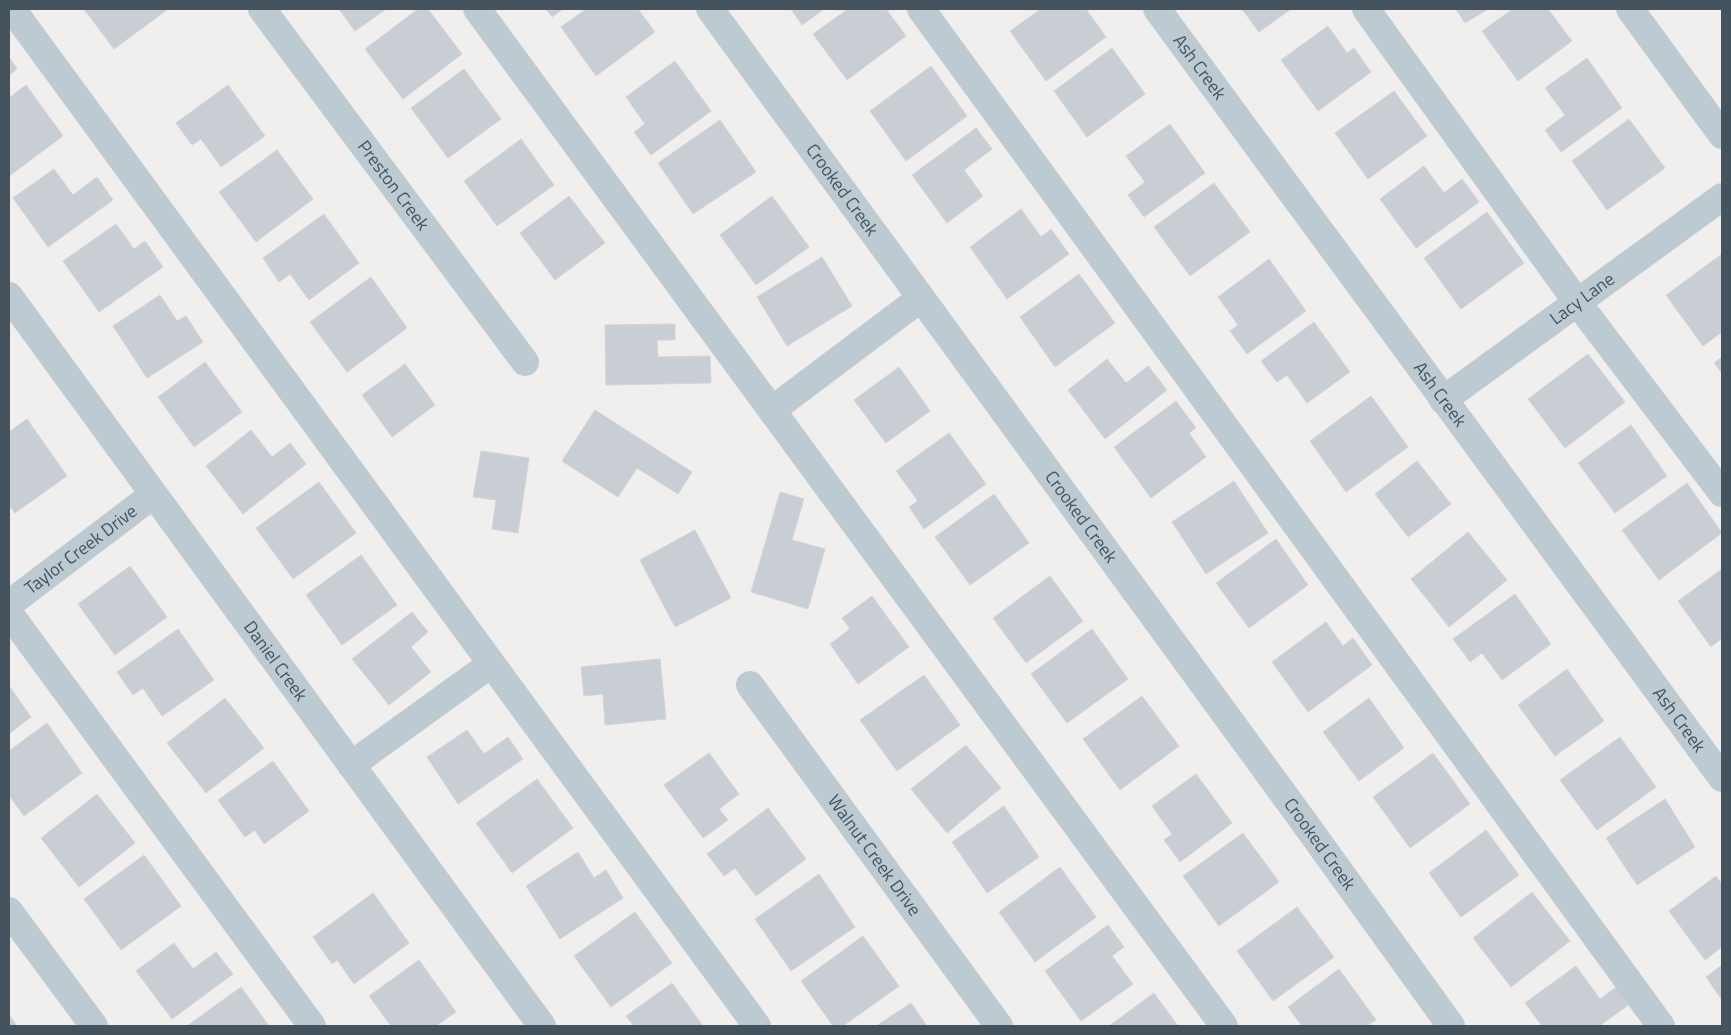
<svg xmlns="http://www.w3.org/2000/svg" width="1731" height="1035" font-family="'Titillium Web',sans-serif">
  <style>
    .building { fill: #c9ced4; stroke: #d1d5db }
    .lines { fill: none; stroke-linecap: round; stroke-linejoin: round }
    .minor { stroke: #bdcad2; stroke-width: 28 }
    .labels { text-anchor: middle; stroke-width: 4; stroke-linejoin: round; paint-order: stroke }
    .street-label { font-size: 18px; fill: #44535e; stroke: #fff }
  </style>
  <rect width="100%" height="100%" fill="#f1eeee"/>
  <!-- building -->
  <g class="building">
    <polygon points="84,9 168,9 114,49"/>
    <polygon points="339,9 386,9 355,31"/>
    <polygon points="418,9 428,9 462,54 403,99 365,49"/>
    <polygon points="546,9 563,9 552,17"/>
    <polygon points="586,9 638,9 655,32 596,76 561,27"/>
    <polygon points="791,9 824,9 802,25"/>
    <polygon points="848,9 886,9 906,36 847,80 813,34"/>
    <polygon points="1041,9 1086,9 1106,37 1046,81 1010,31"/>
    <polygon points="1242,9 1291,9 1259,32"/>
    <polygon points="1456,9 1488,9 1465,23"/>
    <polygon points="1513,9 1548,9 1572,41 1518,81 1482,31"/>
    <polygon points="1328,26 1347,53 1354,48 1371,72 1318,111 1281,60"/>
    <polygon points="1112,48 1145,94 1087,137 1054,91"/>
    <polygon points="9,57 17,69 9,75"/>
    <polygon points="1587,58 1622,108 1561,152 1545,130 1565,115 1545,88"/>
    <polygon points="675,61 711,111 651,155 634,132 645,124 626,97"/>
    <polygon points="931,66 967,116 906,161 870,111"/>
    <polygon points="464,69 501,119 448,158 411,108"/>
    <polygon points="26,85 63,136 9,176 9,98"/>
    <polygon points="228,85 265,136 221,167 201,139 192,145 176,123"/>
    <polygon points="1394,91 1427,136 1368,179 1335,133"/>
    <polygon points="1629,119 1665,168 1607,210 1572,161"/>
    <polygon points="720,120 756,172 693,214 658,163"/>
    <polygon points="1170,124 1205,173 1144,217 1128,195 1145,182 1126,156"/>
    <polygon points="976,128 992,149 964,170 983,196 947,223 912,175"/>
    <polygon points="521,139 554,185 497,226 464,181"/>
    <polygon points="277,150 313,199 256,242 219,192"/>
    <polygon points="1424,166 1444,193 1462,179 1479,202 1416,248 1380,199"/>
    <polygon points="54,169 73,195 97,177 113,200 48,247 13,198"/>
    <polygon points="1214,183 1250,232 1190,276 1154,227"/>
    <polygon points="569,196 605,243 555,280 520,233"/>
    <polygon points="772,196 809,247 756,285 720,235"/>
    <polygon points="1021,209 1041,237 1051,229 1069,254 1007,299 970,247"/>
    <polygon points="1487,212 1524,263 1461,309 1424,258"/>
    <polygon points="324,214 359,263 309,300 290,274 279,282 263,258"/>
    <polygon points="116,224 134,249 145,241 163,267 99,312 63,261"/>
    <polygon points="1722,254 1722,332 1703,346 1666,295"/>
    <polygon points="822,257 852,306 787,346 757,297"/>
    <polygon points="1269,259 1306,311 1247,354 1230,331 1238,325 1218,297"/>
    <polygon points="1079,274 1115,323 1055,367 1020,317"/>
    <polygon points="371,277 407,328 347,372 310,322"/>
    <polygon points="160,295 177,321 186,316 203,342 147,378 113,326"/>
    <polygon points="1314,322 1350,372 1307,403 1287,375 1277,382 1261,361"/>
    <polygon points="675,324 675,340 657,340 658,357 710,356 711,383 606,385 605,325"/>
    <polygon points="1588,354 1625,402 1565,448 1528,399"/>
    <polygon points="1722,357 1722,373 1714,363"/>
    <polygon points="1107,359 1126,383 1148,366 1167,390 1105,439 1068,390"/>
    <polygon points="205,362 242,412 194,447 158,397"/>
    <polygon points="405,364 435,405 392,437 362,395"/>
    <polygon points="899,367 930,411 886,443 854,400"/>
    <polygon points="1371,396 1408,447 1346,492 1310,441"/>
    <polygon points="1176,401 1196,428 1189,433 1206,457 1151,498 1114,447"/>
    <polygon points="595,410 692,472 678,494 637,468 618,497 562,461"/>
    <polygon points="27,419 67,476 15,513 9,505 9,432"/>
    <polygon points="1631,425 1667,476 1615,513 1578,463"/>
    <polygon points="251,430 272,457 290,443 306,464 243,514 206,466"/>
    <polygon points="949,433 986,484 924,529 909,507 918,501 896,471"/>
    <polygon points="481,451 529,458 518,533 492,529 496,500 473,497"/>
    <polygon points="1417,461 1451,504 1408,537 1375,494"/>
    <polygon points="1234,481 1268,533 1206,574 1172,522"/>
    <polygon points="319,482 356,533 293,579 256,528"/>
    <polygon points="1687,483 1722,533 1659,580 1622,530"/>
    <polygon points="780,492 804,499 792,540 825,549 808,609 751,592"/>
    <polygon points="994,494 1029,543 970,585 935,537"/>
    <polygon points="695,530 731,598 675,627 640,560"/>
    <polygon points="1468,532 1507,580 1449,627 1411,579"/>
    <polygon points="1276,539 1308,585 1249,628 1216,583"/>
    <polygon points="361,555 397,605 342,645 306,595"/>
    <polygon points="130,566 167,617 115,655 78,604"/>
    <polygon points="1722,569 1722,638 1711,647 1678,601"/>
    <polygon points="1050,576 1083,621 1026,663 993,618"/>
    <polygon points="1515,594 1551,644 1502,680 1482,653 1470,662 1453,639"/>
    <polygon points="872,596 909,647 858,684 830,644 850,629 842,618"/>
    <polygon points="412,612 428,632 411,647 431,672 389,705 352,659"/>
    <polygon points="1326,622 1343,646 1353,638 1372,665 1308,712 1272,662"/>
    <polygon points="178,629 214,680 162,716 143,688 133,695 117,672"/>
    <polygon points="1092,629 1128,679 1067,723 1031,674"/>
    <polygon points="660,659 666,719 605,725 603,694 584,696 581,667"/>
    <polygon points="1567,669 1604,721 1555,756 1518,705"/>
    <polygon points="924,675 960,725 897,771 860,720"/>
    <polygon points="9,686 31,717 9,734"/>
    <polygon points="1142,696 1179,746 1120,790 1083,739"/>
    <polygon points="225,698 264,748 206,793 167,743"/>
    <polygon points="1369,698 1404,748 1359,781 1323,732"/>
    <polygon points="47,723 82,773 24,816 9,795 9,751"/>
    <polygon points="467,730 484,754 508,737 523,759 458,804 427,757"/>
    <polygon points="1620,737 1656,787 1597,830 1560,780"/>
    <polygon points="966,745 1001,788 947,833 911,789"/>
    <polygon points="709,753 739,794 719,809 728,820 703,838 664,785"/>
    <polygon points="1433,753 1470,804 1410,848 1373,797"/>
    <polygon points="273,761 309,811 264,844 255,830 245,837 218,800"/>
    <polygon points="1196,774 1232,823 1180,862 1164,840 1172,834 1152,806"/>
    <polygon points="537,779 573,828 512,873 476,823"/>
    <polygon points="97,794 135,843 79,887 41,838"/>
    <polygon points="1665,799 1695,847 1637,885 1606,838"/>
    <polygon points="1004,806 1039,857 987,893 952,842"/>
    <polygon points="768,808 806,859 756,896 735,868 724,876 707,854"/>
    <polygon points="1486,830 1519,875 1461,917 1429,873"/>
    <polygon points="1243,833 1279,882 1219,926 1183,876"/>
    <polygon points="578,852 594,878 606,870 623,898 560,939 526,886"/>
    <polygon points="144,855 181,906 121,950 84,899"/>
    <polygon points="1060,867 1096,917 1035,962 999,912"/>
    <polygon points="819,874 855,927 791,971 755,919"/>
    <polygon points="1716,876 1722,884 1722,947 1705,960 1669,911"/>
    <polygon points="1532,892 1570,941 1511,987 1473,938"/>
    <polygon points="373,893 409,943 354,984 337,960 332,964 313,937"/>
    <polygon points="1297,907 1334,957 1273,1001 1237,951"/>
    <polygon points="635,912 672,963 611,1007 574,956"/>
    <polygon points="1108,925 1124,947 1112,956 1133,984 1081,1021 1045,971"/>
    <polygon points="863,936 899,986 843,1026 833,1026 801,981"/>
    <polygon points="174,943 193,969 216,952 233,974 172,1019 136,971"/>
    <polygon points="419,960 456,1012 436,1026 391,1026 369,996"/>
    <polygon points="1722,965 1722,1000 1706,977"/>
    <polygon points="1576,966 1600,999 1622,983 1634,1001 1599,1026 1542,1026 1525,1003"/>
    <polygon points="1339,969 1376,1020 1366,1026 1302,1026 1288,1007"/>
    <polygon points="672,983 703,1026 634,1026 626,1016"/>
    <polygon points="241,987 269,1026 187,1026"/>
    <polygon points="1154,993 1178,1026 1109,1026"/>
    <polygon points="911,1003 927,1026 876,1026"/>
    <polygon points="9,1015 17,1026 9,1026"/>
  </g>
  <g class="lines">
    <!-- minor -->
    <g class="minor">
      <polyline points="12,9 757,1026"/>
      <path id="s1" d="M 262,9 L 525,362"/>
      <polyline points="477,9 1224,1026"/>
      <path id="s2" d="M 710,9 L 1296,811 L 1451,1026"/>
      <polyline points="921,9 1661,1026"/>
      <path id="s3" d="M 1157,9 L 1722,778"/>
      <polyline points="1366,9 1577,302 1722,493"/>
      <polyline points="1630,9 1722,135"/>
      <path id="s4" d="M 9,296 L 542,1026"/>
      <path id="s5" d="M 1443,400 L 1722,197"/>
      <polyline points="772,410 921,298"/>
      <path id="s6" d="M 9,604 L 153,495"/>
      <polyline points="9,613 312,1026"/>
      <path id="s7" d="M 750,685 L 999,1026"/>
      <polyline points="351,765 491,664"/>
      <polyline points="9,911 94,1026"/>
    </g>
  </g>
  <g class="labels">
    <!-- street labels -->
    <g class="street-label">
      <text dy="6" stroke="none"><textPath href="#s3" startOffset="72">Ash Creek</textPath></text>
      <text dy="6" stroke="none"><textPath href="#s1" startOffset="220">Preston Creek</textPath></text>
      <text dy="6" stroke="none"><textPath href="#s2" startOffset="224">Crooked Creek</textPath></text>
      <text dy="6" stroke="none"><textPath href="#s5" startOffset="172">Lacy Lane</textPath></text>
      <text dy="6" stroke="none"><textPath href="#s3" startOffset="478">Ash Creek</textPath></text>
      <text dy="6" stroke="none"><textPath href="#s2" startOffset="629">Crooked Creek</textPath></text>
      <text dy="6" stroke="none"><textPath href="#s6" startOffset="90">Taylor Creek Drive</textPath></text>
      <text dy="6" stroke="none"><textPath href="#s4" startOffset="452">Daniel Creek</textPath></text>
      <text dy="6" stroke="none"><textPath href="#s3" startOffset="882">Ash Creek</textPath></text>
      <text dy="6" stroke="none"><textPath href="#s2" startOffset="1034">Crooked Creek</textPath></text>
      <text dy="6" stroke="none"><textPath href="#s7" startOffset="211">Walnut Creek Drive</textPath></text>
    </g>
  </g>
  <!-- border -->
  <rect width="1731" height="1035" fill="none" stroke="#44535e" stroke-width="20"/>
</svg>
